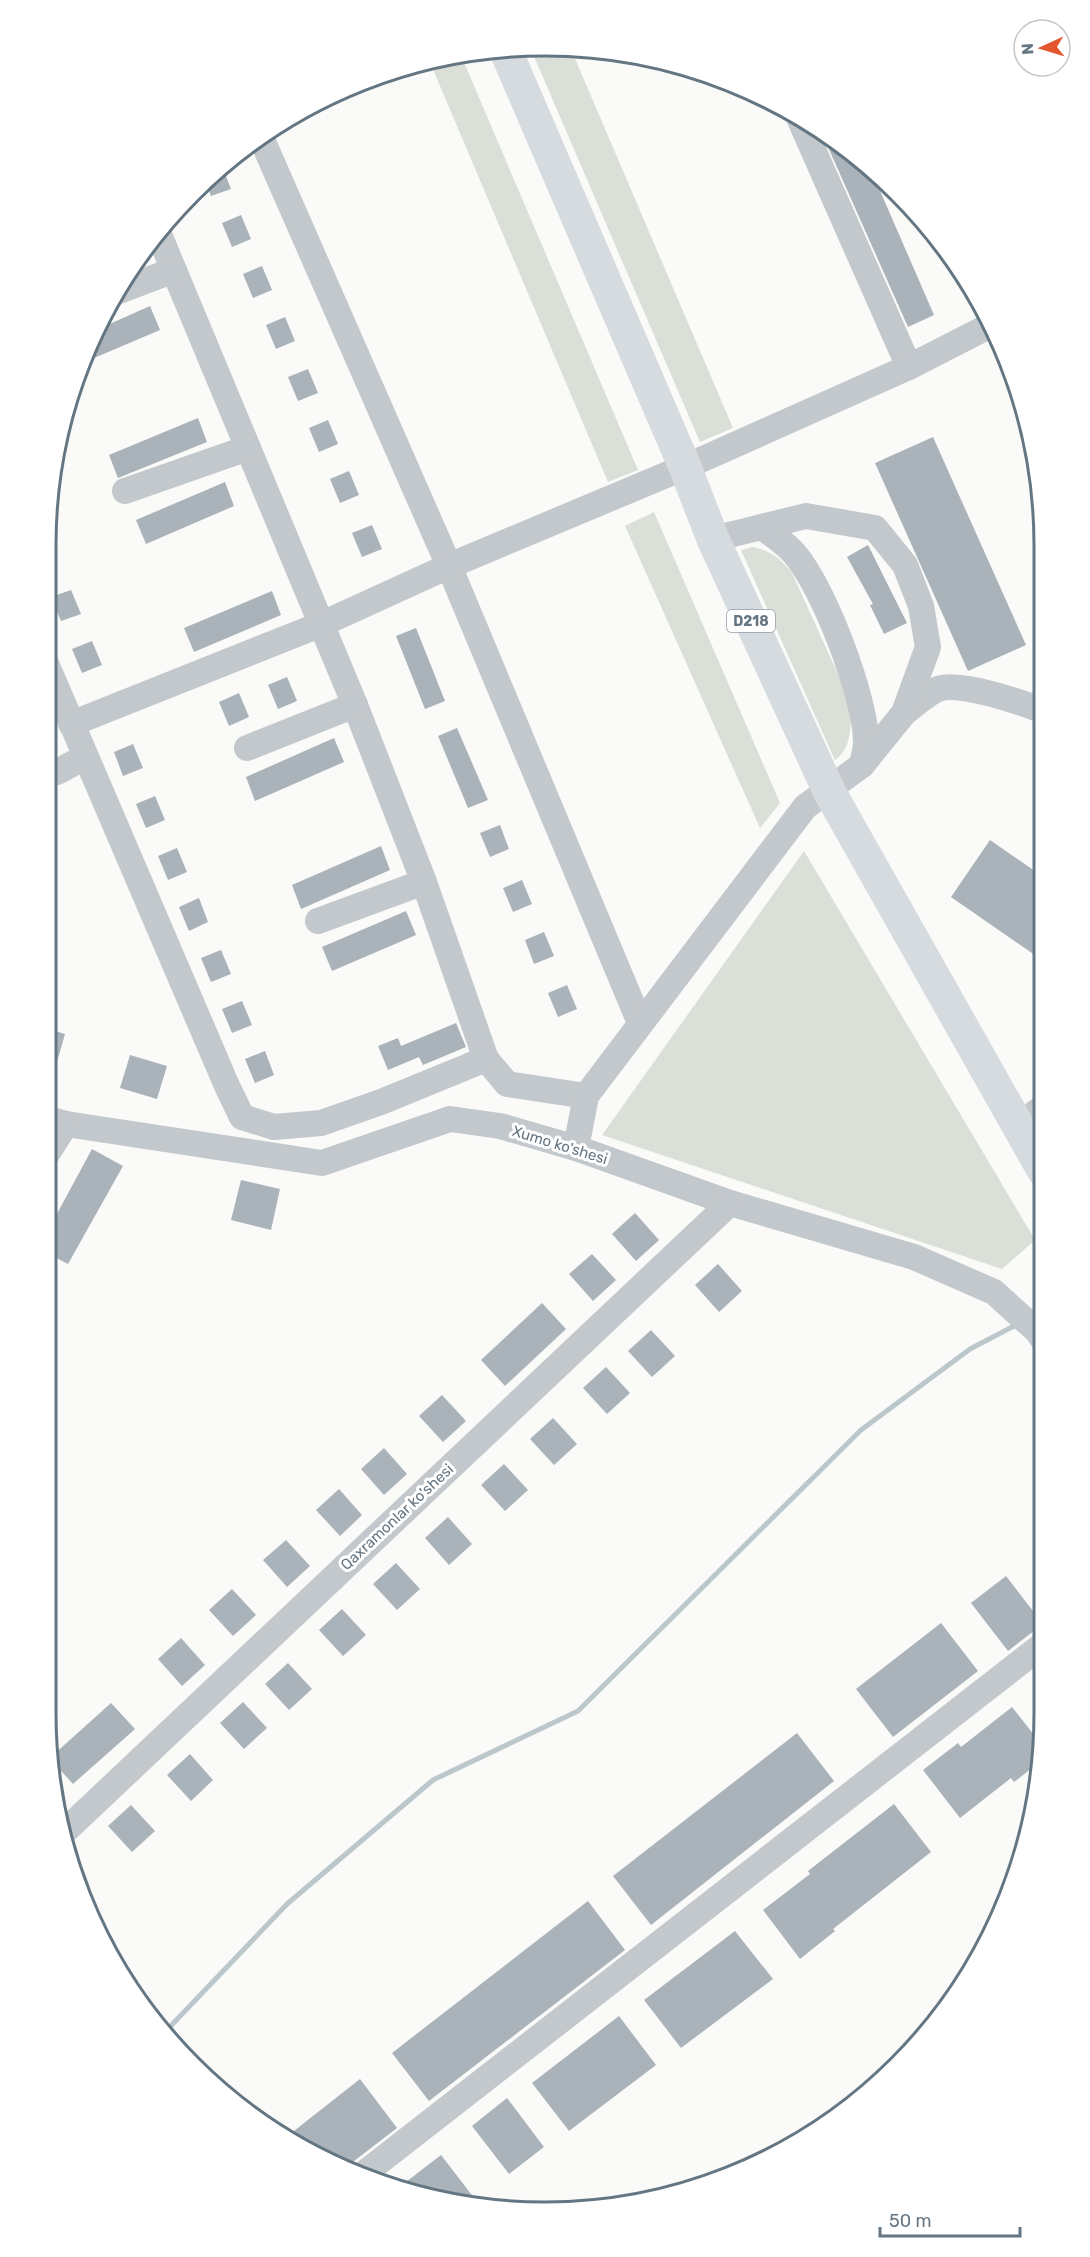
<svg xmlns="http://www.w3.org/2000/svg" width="1090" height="2257" font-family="Rubik,sans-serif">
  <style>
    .green { fill: #dadfd7 }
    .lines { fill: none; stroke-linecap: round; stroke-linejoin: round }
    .stream { stroke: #bbc7cb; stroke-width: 5 }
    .building { fill: #aab3b9 }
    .minor { stroke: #c3c8cc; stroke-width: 26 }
    .major { stroke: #d6dbdf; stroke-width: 33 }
    .labels { text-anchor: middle; stroke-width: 6; stroke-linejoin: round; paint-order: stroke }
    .shield { fill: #fff; stroke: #939fa8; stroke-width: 1.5 }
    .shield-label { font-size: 14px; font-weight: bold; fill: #657683 }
    .street-label { font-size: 15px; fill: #657683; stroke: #fff }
    .rim { fill: none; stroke: #657683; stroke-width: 3 }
  </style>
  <rect width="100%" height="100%" fill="#fafaf8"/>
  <!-- green -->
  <g class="green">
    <polygon points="545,45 570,47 733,428 700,442 530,47"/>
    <polygon points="460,53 638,470 608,482 429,60"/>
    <polygon points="654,512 780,803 760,828 625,526"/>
    <path d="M 753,547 C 771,551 781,559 792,573 L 848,696 C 852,715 854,748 835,760 L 741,550 Z"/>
    <polygon points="804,851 1035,1240 1002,1269 602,1135"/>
  </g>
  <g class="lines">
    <!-- stream -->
    <g class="stream">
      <polyline points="1036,1295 1043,1286"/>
      <polyline points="164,2033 287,1904 433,1780 578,1711 861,1430 970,1349 1014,1326"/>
    </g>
  </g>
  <!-- building -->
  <g class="building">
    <polygon points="839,142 849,148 871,170 934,315 908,327 828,147"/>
    <polygon points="222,166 231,189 211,196 205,180"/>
    <polygon points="241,215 251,239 232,247 222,223"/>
    <polygon points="262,266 272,290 253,298 243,274"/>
    <polygon points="150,306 160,330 80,364 83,353 96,330"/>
    <polygon points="285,317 295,341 276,349 266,325"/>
    <polygon points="308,369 318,393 298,401 288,377"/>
    <polygon points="198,418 207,442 118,478 109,455"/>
    <polygon points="328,420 338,444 319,452 309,428"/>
    <polygon points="933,437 1026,645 968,671 875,463"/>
    <polygon points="349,471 359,495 340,503 330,479"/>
    <polygon points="225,482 234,506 146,544 136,520"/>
    <polygon points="372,525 382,549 362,557 352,533"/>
    <polygon points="868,545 907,623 884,634 870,605 873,604 847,557"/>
    <polygon points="71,590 81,614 61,621 51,597"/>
    <polygon points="272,591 281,615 194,652 184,628"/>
    <polygon points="416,628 445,701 425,709 396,636"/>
    <polygon points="92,641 102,665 82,673 72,649"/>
    <polygon points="287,677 297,701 278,709 268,685"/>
    <polygon points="239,693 249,717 229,726 219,702"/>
    <polygon points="457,728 488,800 468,808 438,736"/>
    <polygon points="334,738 344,762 255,801 246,777"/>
    <polygon points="133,744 143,768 123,776 114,752"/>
    <polygon points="155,796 165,820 146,828 136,804"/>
    <polygon points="500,825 509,849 490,857 480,833"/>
    <polygon points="990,840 1042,876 1042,960 951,897"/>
    <polygon points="381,846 390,870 301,909 292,885"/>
    <polygon points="177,848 187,872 168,880 158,856"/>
    <polygon points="522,880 532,904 513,912 503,888"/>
    <polygon points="199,898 208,922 189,931 179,907"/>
    <polygon points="406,911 416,935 332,971 322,947"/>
    <polygon points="544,932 554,956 534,964 525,940"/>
    <polygon points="221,950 231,974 211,982 201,958"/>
    <polygon points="567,985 577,1009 558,1017 548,993"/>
    <polygon points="242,1001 252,1025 232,1033 222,1009"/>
    <polygon points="456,1023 466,1047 423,1065 419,1057 388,1070 378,1046 398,1038 401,1046"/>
    <polygon points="45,1028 65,1034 49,1090 45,1089"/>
    <polygon points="265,1051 274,1075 255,1083 245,1059"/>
    <polygon points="130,1055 167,1066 157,1099 120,1088"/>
    <polygon points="92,1149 123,1166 68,1264 45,1252 45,1236"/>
    <polygon points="241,1180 280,1189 271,1230 231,1220"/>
    <polygon points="635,1213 659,1240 636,1261 612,1234"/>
    <polygon points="592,1254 616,1280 593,1301 569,1274"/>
    <polygon points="718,1264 742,1291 719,1312 695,1285"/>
    <polygon points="542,1303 566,1329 505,1386 481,1360"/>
    <polygon points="651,1330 675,1356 652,1377 628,1351"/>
    <polygon points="606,1367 630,1393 607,1414 583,1388"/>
    <polygon points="442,1395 466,1421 443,1442 419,1416"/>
    <polygon points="553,1418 577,1444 554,1465 530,1439"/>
    <polygon points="384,1448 407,1474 384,1495 361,1469"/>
    <polygon points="504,1464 528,1490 505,1511 481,1485"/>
    <polygon points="339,1489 362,1515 340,1536 316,1510"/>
    <polygon points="448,1517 472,1544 449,1565 425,1538"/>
    <polygon points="286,1540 310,1566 287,1587 263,1560"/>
    <polygon points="396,1563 420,1589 397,1610 373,1584"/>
    <polygon points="1006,1576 1043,1624 1008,1651 971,1603"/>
    <polygon points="232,1589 256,1615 233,1636 209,1610"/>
    <polygon points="342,1609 366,1635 343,1656 319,1630"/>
    <polygon points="941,1623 978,1671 893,1737 856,1689"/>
    <polygon points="181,1638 205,1665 182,1686 158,1659"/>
    <polygon points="288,1663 312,1689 289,1710 265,1684"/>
    <polygon points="243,1702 267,1728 244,1749 220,1723"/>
    <polygon points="111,1703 135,1729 73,1784 53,1762 52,1756"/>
    <polygon points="1012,1707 1042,1745 1040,1762 1014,1782 1011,1778 960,1818 923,1770 958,1743 961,1747"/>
    <polygon points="797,1733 834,1781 651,1925 613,1876"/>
    <polygon points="190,1754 213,1780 191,1801 167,1775"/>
    <polygon points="894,1804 931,1852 833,1929 835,1931 800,1959 763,1910 810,1874 808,1871"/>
    <polygon points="131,1805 155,1831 132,1852 108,1826"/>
    <polygon points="588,1901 625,1950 429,2101 392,2053"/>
    <polygon points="735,1931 773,1979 681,2048 644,2000"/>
    <polygon points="619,2016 656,2065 569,2131 532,2083"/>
    <polygon points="360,2079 397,2128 349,2165 295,2145 285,2138"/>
    <polygon points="507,2098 544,2147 509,2174 472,2126"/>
    <polygon points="441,2155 478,2203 447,2202 402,2185"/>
  </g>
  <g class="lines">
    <!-- minor -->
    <g class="minor">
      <polyline points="800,120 909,367"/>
      <polyline points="260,135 449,566 640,1023"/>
      <polyline points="158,232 355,705 424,882 486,1059 507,1084 586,1096"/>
      <polyline points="116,292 174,270"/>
      <polyline points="125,491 248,448"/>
      <path d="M 762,527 C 771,534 782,541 791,550 C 822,581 866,698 866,742 C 866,750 863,758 862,765"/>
      <polyline points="45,661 227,1086 242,1117 274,1127 321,1123 381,1102 486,1059"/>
      <path d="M 904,713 C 914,706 926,694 938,689 C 959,681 1020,702 1041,710"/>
      <polyline points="71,724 322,624 449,566 685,467 909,367 991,325"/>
      <polyline points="247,748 355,705"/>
      <polyline points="45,773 57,772 85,757"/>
      <polyline points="318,921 424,882"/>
      <polyline points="45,1118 66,1124 322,1163 450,1119 500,1126 576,1148 730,1203 914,1257 994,1292 1038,1332 1044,1341"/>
      <polyline points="1018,1126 1043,1107"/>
      <polyline points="576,1148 586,1096 805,807 862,765 904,713 928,647 921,606 905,565 875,528 806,516 713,539"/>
      <polyline points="45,1157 66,1124"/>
      <polyline points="65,1831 730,1203"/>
      <polyline points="366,2172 1045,1643"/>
    </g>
    <!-- major -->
    <polyline class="major" points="505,49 685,467 713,539 829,791 1043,1170"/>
  </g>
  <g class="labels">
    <!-- shield labels -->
    <rect class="shield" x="727" y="610" width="48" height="22" rx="4.5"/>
    <g class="shield-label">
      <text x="751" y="626">D218</text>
    </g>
    <!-- street labels -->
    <g class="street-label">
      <text transform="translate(560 1145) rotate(17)" y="5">Xumo ko'shesi</text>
      <text transform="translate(397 1517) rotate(-43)" y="5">Qaxramonlar ko'shesi</text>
    </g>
  </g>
  <!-- crop -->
  <path d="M0 0H1090V2257H0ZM545 56H545A489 489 0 0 1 1034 545V1713A489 489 0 0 1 545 2202H545A489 489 0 0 1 56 1713V545A489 489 0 0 1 545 56Z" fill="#fff" fill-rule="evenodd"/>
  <path class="rim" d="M545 56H545A489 489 0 0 1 1034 545V1713A489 489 0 0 1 545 2202H545A489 489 0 0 1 56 1713V545A489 489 0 0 1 545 56Z"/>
  <!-- north arrow -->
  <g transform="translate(1042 48) rotate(266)"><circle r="28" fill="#ffffff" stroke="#c1c8cd" stroke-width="1.5"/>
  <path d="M0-4.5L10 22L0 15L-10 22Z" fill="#e4572e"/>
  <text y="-9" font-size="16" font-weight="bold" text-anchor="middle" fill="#657683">N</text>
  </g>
  <!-- scale -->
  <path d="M880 2227v9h140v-9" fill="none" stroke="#657683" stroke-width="3"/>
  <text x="889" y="2227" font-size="18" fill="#657683" stroke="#ffffff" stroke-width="4.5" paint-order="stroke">50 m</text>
</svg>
